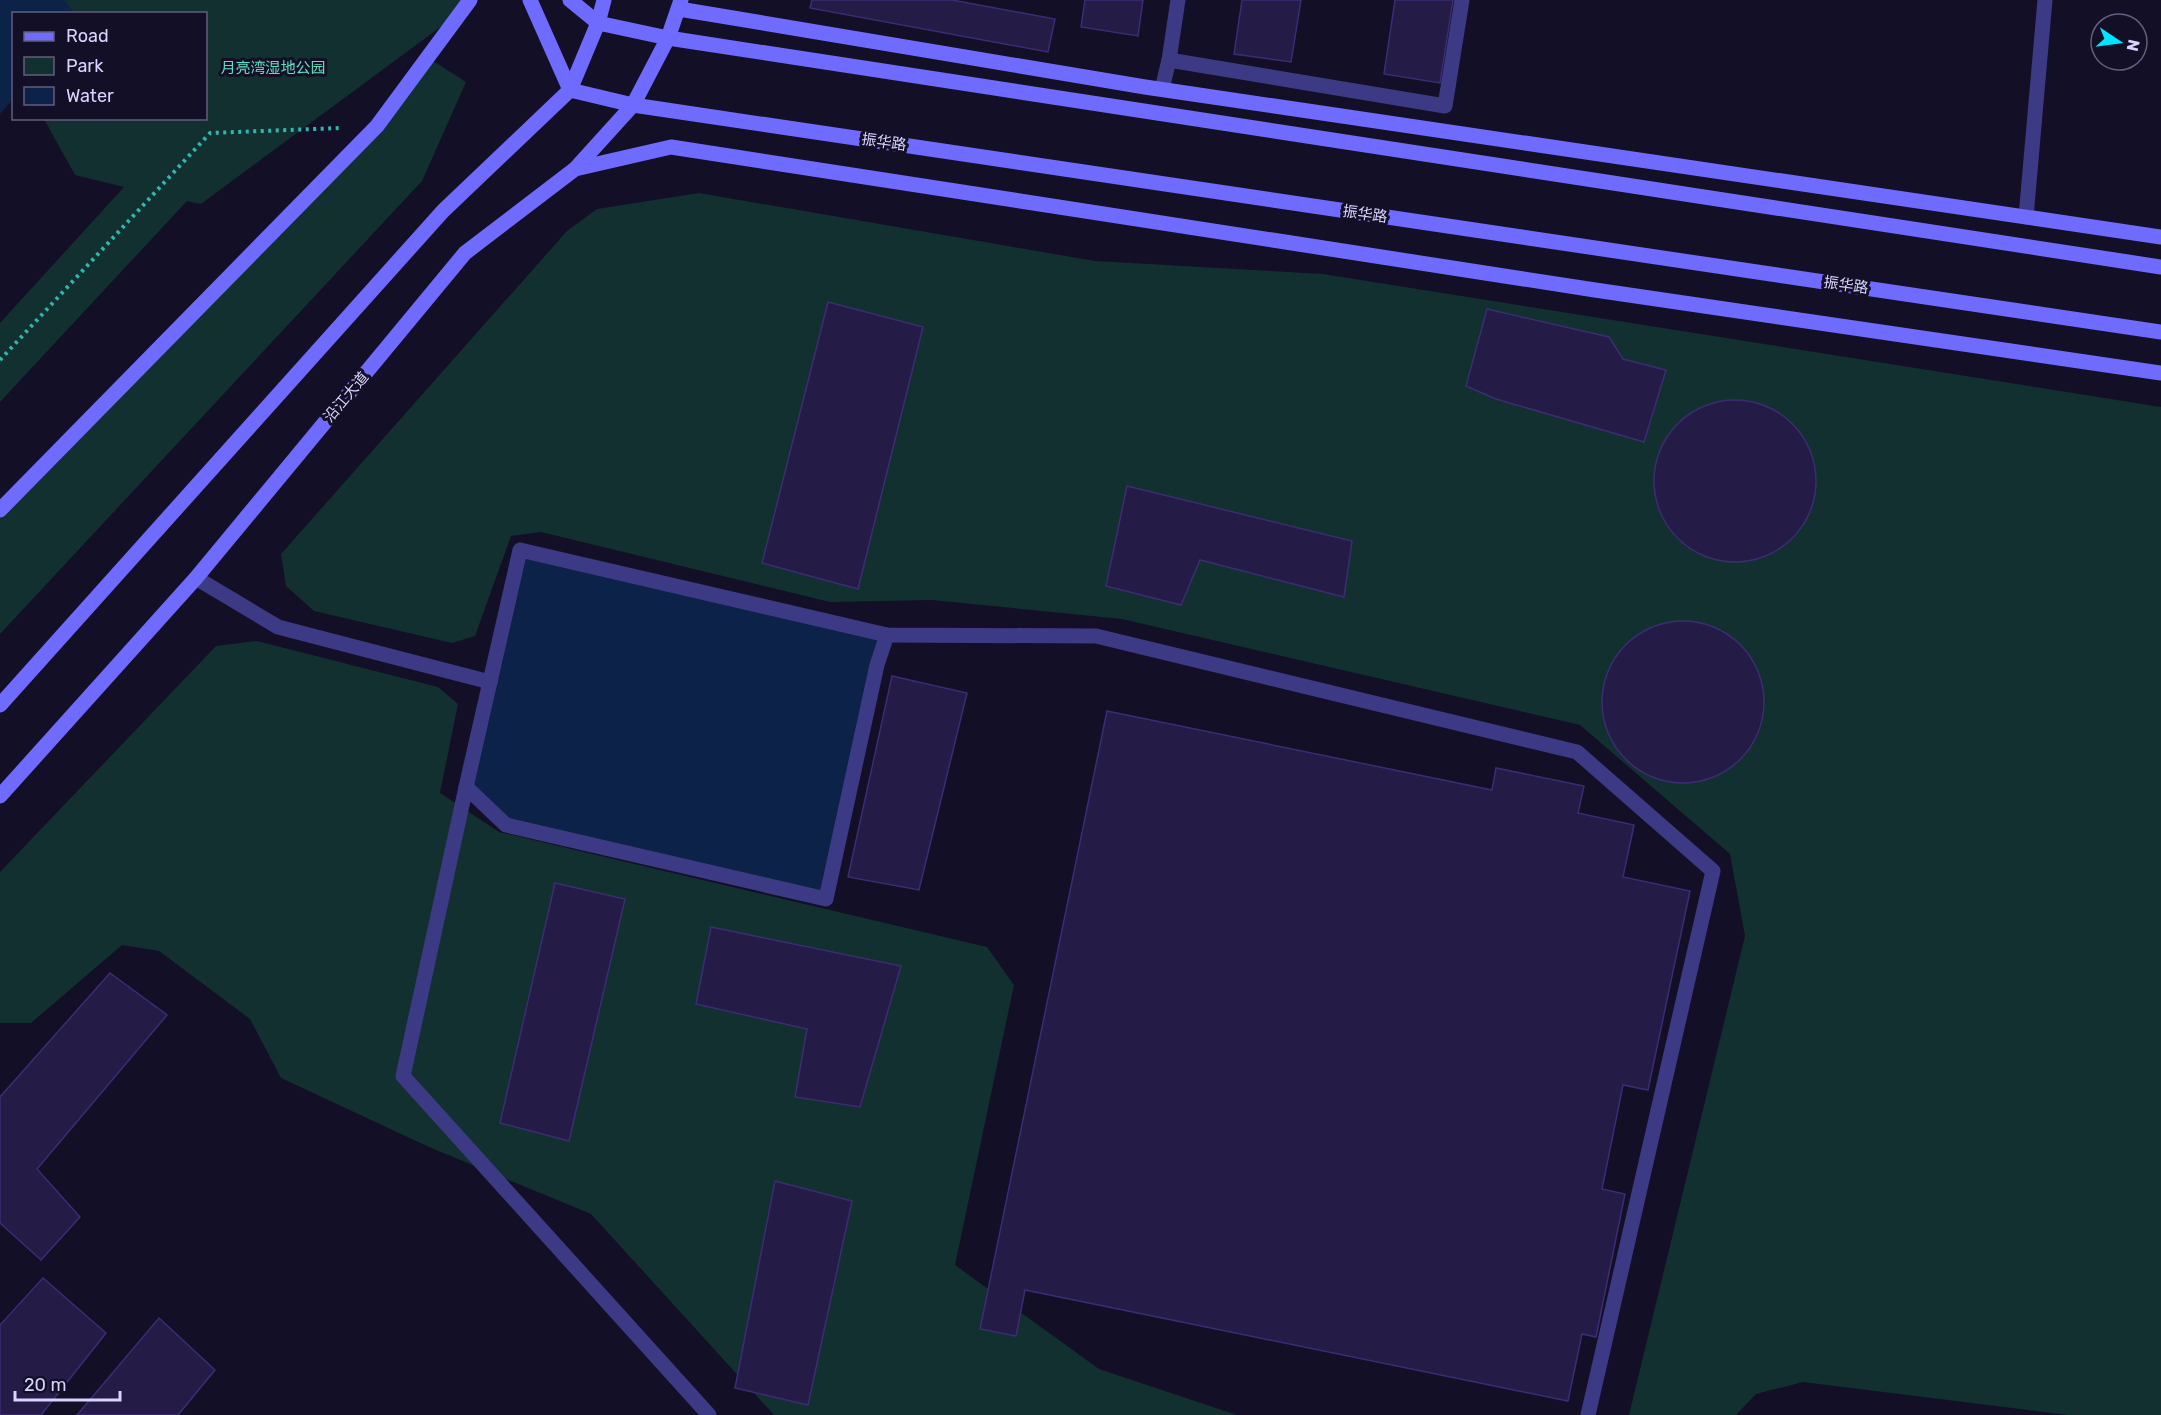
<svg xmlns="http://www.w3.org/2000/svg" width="2161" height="1415" font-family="Rubik,'Noto Sans SC',sans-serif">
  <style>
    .green { fill: #12302f }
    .water { fill: #0c2248 }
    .building { fill: #241b47; stroke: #3b2d73; stroke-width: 1.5 }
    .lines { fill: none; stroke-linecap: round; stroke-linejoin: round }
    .path { stroke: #2fb8b0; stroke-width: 4; stroke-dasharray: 3 4.5; stroke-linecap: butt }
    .lane { stroke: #3d3a85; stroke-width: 15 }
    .street { stroke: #3d3a85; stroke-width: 15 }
    .secondary { stroke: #6f6bff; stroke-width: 15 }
    .labels { text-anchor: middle; stroke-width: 6; stroke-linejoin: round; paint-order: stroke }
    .park-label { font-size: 15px; fill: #5fe0c0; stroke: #130f26 }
    .street-label { font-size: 15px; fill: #d9d4ff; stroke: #130f26 }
  </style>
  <rect width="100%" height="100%" fill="#130f26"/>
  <!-- green -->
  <g class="green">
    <polygon points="0,0 477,0 201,204 187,201 0,402 0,323 124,187 75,175 44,119 206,118 206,14 14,14"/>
    <polygon points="427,57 466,82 422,181 0,634 0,510 376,126"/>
    <polygon points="699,193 1095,261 1323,274 2161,407 2161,1415 2068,1415 1803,1382 1756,1394 1736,1415 1629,1415 1745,936 1730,854 1580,725 1122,619 932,600 830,602 541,532 511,536 475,636 452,643 314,611 286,586 281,554 567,231 597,209"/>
    <polygon points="257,641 438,687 458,704 440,793 499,832 987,947 1014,985 955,1265 1099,1369 1237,1415 774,1415 591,1214 429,1147 281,1078 250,1019 159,951 122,945 31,1023 0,1023 0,872 216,646"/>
  </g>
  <!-- water -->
  <g class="water">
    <polygon points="0,0 64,0 74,13 14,14 13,99 0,114"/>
    <polygon points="520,550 887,635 826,899 506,825 466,787"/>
  </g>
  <!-- building -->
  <g class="building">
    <polygon points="812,0 952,0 1055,19 1048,52 810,8"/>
    <polygon points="1085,0 1143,0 1138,36 1081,27"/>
    <polygon points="1242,0 1301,0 1291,62 1234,54"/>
    <polygon points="1395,0 1453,0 1440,83 1384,74"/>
    <polygon points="828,302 923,327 858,589 762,563"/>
    <polygon points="1487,309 1609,337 1623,359 1666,370 1644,442 1496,399 1466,386"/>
    <circle cx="1735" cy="481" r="81"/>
    <polygon points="1127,486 1352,541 1344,597 1200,560 1181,605 1106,586"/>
    <circle cx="1683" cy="702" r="81"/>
    <polygon points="892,676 967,693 919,890 848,877"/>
    <polygon points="1107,711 1492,790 1496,768 1584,786 1578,813 1634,825 1623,877 1690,891 1648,1090 1623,1085 1602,1189 1625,1194 1596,1337 1582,1334 1568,1401 1025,1290 1016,1336 980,1329"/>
    <polygon points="555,883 625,899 569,1141 500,1123"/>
    <polygon points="711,927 901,966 860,1107 795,1097 807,1029 696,1004"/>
    <polygon points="110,973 167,1015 37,1169 80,1217 41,1260 0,1223 0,1097"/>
    <polygon points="775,1181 852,1201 808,1405 735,1388"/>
    <polygon points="43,1278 106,1333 41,1415 0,1415 0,1325"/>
    <polygon points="159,1318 215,1370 178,1415 77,1415"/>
  </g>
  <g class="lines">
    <!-- path -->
    <polyline class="path" points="0,360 210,133 340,128"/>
    <!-- lane -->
    <g class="lane">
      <polyline points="1169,60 1178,0"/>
      <polyline points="1162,89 1169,60 1445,106 1462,0"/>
      <polyline points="196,578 278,627 490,682"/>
      <polyline points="466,787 506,825 826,899 877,665 887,635"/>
      <polyline points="709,1415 403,1076 466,787 520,550 887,635 1096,636 1577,752 1713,871 1588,1415"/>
    </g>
    <!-- street -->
    <polyline class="street" points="2026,217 2045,0"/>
    <!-- secondary -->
    <g class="secondary">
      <polyline points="530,0 570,90 633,105 2161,332"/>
      <polyline points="570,0 598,23 668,38 2161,267"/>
      <polyline points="679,9 1145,87 2161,237"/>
      <polyline points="575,169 671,147 1595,290 2161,373"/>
      <polyline points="0,510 377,126 470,0"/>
      <polyline points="0,705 443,211 570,90 598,23 604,0"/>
      <polyline points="0,796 196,578 465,253 575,169 633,105 668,38 681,0"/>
    </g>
  </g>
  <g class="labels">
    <!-- park labels -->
    <g class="park-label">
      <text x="273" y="73">月亮湾湿地公园</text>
    </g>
    <!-- street labels -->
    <g class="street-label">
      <text transform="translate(884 142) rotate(8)" y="5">振华路</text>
      <text transform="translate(1365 214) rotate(8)" y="5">振华路</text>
      <text transform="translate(1846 285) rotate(8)" y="5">振华路</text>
      <text transform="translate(346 397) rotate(-50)" y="5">沿江大道</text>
    </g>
  </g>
  <!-- legend -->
  <rect x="12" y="12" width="195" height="108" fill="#130f26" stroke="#625e7d" stroke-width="1.5"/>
  <rect x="24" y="32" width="30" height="9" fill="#6f6bff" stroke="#625e7d" stroke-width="1.5"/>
  <text x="66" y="42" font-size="18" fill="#d9d4ff">Road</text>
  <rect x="24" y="57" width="30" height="18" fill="#12302f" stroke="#625e7d" stroke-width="1.5"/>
  <text x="66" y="72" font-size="18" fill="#d9d4ff">Park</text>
  <rect x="24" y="87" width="30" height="18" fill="#0c2248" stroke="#625e7d" stroke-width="1.5"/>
  <text x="66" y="102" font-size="18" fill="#d9d4ff">Water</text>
  <!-- north arrow -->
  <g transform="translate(2119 42) rotate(103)"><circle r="28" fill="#130f26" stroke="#625e7d" stroke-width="1.5"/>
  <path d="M0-4.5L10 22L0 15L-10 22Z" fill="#00e5ff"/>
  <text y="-9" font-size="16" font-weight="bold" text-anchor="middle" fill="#d9d4ff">N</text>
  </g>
  <!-- scale -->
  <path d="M15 1391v9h105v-9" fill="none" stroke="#d9d4ff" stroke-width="3"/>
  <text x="24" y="1391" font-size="18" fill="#d9d4ff" stroke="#130f26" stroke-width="4.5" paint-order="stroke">20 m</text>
</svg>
